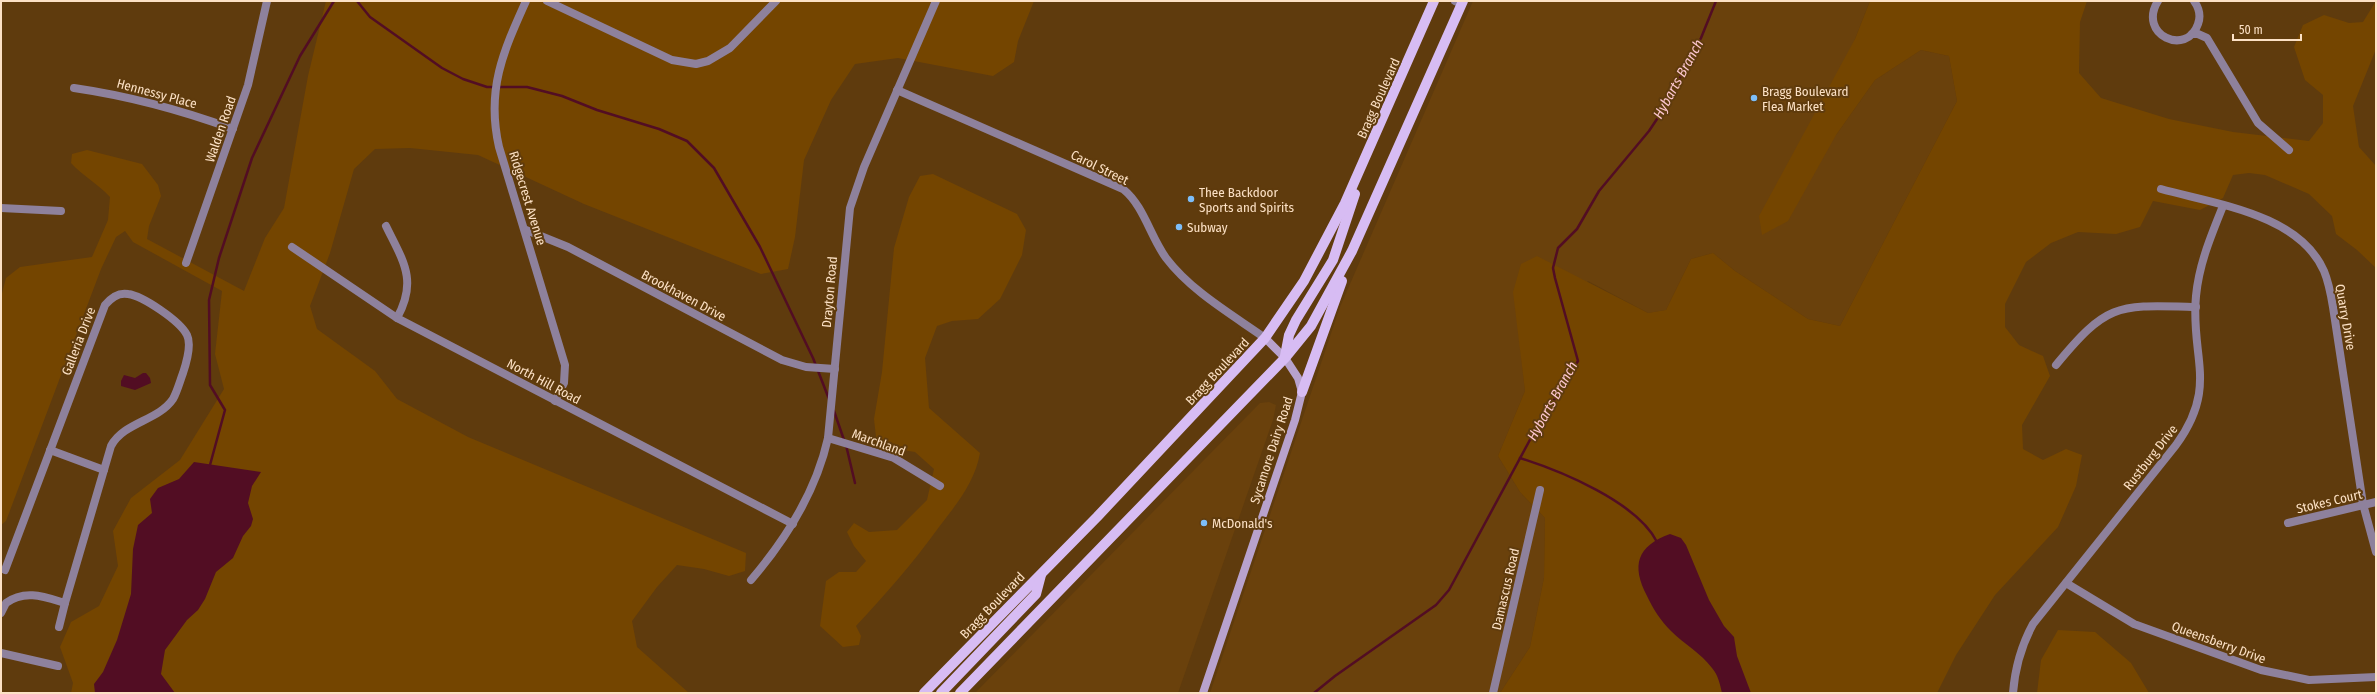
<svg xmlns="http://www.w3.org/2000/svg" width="2377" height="694" font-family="'Fira Sans Condensed',sans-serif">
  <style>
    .built { fill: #6a410c }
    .green { fill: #744500 }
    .water { fill: #520d23 }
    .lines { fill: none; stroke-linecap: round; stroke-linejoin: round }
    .stream { stroke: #520d23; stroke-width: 2.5 }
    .minor { stroke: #8e819c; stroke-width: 8 }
    .tertiary { stroke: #8e819c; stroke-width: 8 }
    .secondary { stroke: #b8a2cd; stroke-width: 8 }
    .primary { stroke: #d7bcf3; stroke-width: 10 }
    .poi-dot { fill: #7dbef9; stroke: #5f3b0d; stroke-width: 1.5 }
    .labels { text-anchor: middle; stroke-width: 4; stroke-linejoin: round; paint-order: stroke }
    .poi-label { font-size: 13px; fill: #fce1c5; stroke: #5f3b0d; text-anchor: start }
    .street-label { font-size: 13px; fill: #fce1c5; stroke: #5f3b0d }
    .water-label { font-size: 14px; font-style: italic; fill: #fec8d1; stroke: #5f3b0d }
  </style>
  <rect width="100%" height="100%" fill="#5f3b0d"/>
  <!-- built -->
  <g class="built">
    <polygon points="1473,1 1870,1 1855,39 1836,135 1875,80 1921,50 1949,56 1957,101 1840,326 1808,319 1735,271 1713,253 1691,259 1666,310 1648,313 1588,281 1520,345 1525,391 1498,456 1520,492 1545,518 1544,578 1530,647 1500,693 1210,693 1340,307"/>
    <polygon points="1269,402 1276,405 1273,420 1178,693 975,693 1260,403"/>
  </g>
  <!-- green -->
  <g class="green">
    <path d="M 326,1 L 1034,1 L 1018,41 L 1014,62 L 993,76 L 898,58 L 855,64 L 831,100 L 804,160 L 795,237 L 788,269 L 761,274 L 584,204 L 478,155 L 410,148 L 375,149 L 354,169 L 330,253 L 310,306 L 317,329 L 375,371 L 397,399 L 468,437 L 746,553 L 745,571 L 729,576 L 704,569 L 677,565 L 657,587 L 632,621 L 637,647 L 689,693 L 71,693 L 73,683 L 60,647 L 71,622 L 99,606 L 118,566 L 113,531 L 131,498 L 180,460 L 224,389 L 215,354 L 222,291 L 133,242 L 125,231 L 116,237 L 101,269 L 6,521 L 1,525 L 1,297 L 6,278 L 20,267 L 92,257 L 108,220 L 110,197 C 98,184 83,176 71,163 L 72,154 L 87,150 L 142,164 L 158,185 L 161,196 L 149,226 L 147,239 L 244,291 L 265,238 L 284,208 L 308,76 Z"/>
    <polygon points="1870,1 2087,1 2080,22 2079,73 2101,98 2169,119 2233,132 2309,141 2323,123 2323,95 2305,80 2294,47 2303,25 2324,15 2349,23 2363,22 2376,1 2376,49 2353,106 2359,147 2376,166 2376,268 2357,250 2336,234 2332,216 2309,194 2265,175 2249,173 2233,175 2223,198 2200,210 2153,201 2140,227 2116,234 2078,232 2051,243 2026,262 2005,304 2005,327 2019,345 2043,356 2050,376 2022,425 2023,449 2043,460 2066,449 2082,455 2076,486 2058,527 1995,595 1956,655 1937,693 1500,693 1530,647 1544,578 1545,518 1520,492 1498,456 1525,391 1513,292 1521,264 1537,256 1648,313 1666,310 1691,259 1713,253 1735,271 1808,319 1840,326 1957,101 1949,56 1921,50 1875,80 1836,135 1788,221 1762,235 1759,216 1855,39"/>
    <path d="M 933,174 L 1017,214 L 1026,230 L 1022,255 L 1000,299 L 978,319 L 952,321 L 937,326 L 925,358 L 929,408 L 980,453 C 975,482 956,505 939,527 C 913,563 886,594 856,626 L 861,636 L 859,645 L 843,647 L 820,626 L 826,581 L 839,572 L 856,572 L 866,561 L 854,546 L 847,532 L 854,523 L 869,532 L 897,530 L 927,500 L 934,469 L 915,452 L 896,449 L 876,437 L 874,419 L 882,372 L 894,248 L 909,197 L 920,176 Z"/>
    <polygon points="2058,630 2095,632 2131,663 2149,693 2037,693 2041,660"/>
  </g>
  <!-- water -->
  <g class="water">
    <polygon points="143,373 146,373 150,378 151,383 135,390 121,386 121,381 124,375 135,378"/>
    <polygon points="194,462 261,472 252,486 248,503 253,519 251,526 243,536 233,558 216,572 205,599 198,610 187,620 165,650 161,674 175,693 95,693 94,684 103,672 117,640 131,594 133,549 138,525 152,513 150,499 158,488 179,479"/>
    <path d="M 1670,534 L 1681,538 L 1686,545 L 1709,600 L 1724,626 L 1734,637 L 1737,656 L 1751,693 L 1722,693 C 1720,684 1718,675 1712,668 C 1701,653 1684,644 1671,631 C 1661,621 1653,609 1647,596 C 1631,565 1637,546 1670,534 Z"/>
  </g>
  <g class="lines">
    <!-- stream -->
    <g class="stream">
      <polyline points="357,1 370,17 442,68 463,79 487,87 527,87 562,96 597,110 659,129 687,141 714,168 760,247 813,358 829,399"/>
      <polyline points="834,411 844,440"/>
      <polyline points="846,445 855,483"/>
      <path d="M 1520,458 C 1561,471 1637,502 1657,542"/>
      <polyline points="210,465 225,410 210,385 209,300 219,258 252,158 300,56 334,1"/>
      <polyline points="1314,693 1335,676 1436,605 1449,590 1532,436 1578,361 1555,278 1553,268 1558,248 1577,229 1599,191 1649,131 1663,110 1701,38 1716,1"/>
    </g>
    <!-- minor -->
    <g class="minor">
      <path d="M 526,1 C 503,52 486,90 499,147 L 565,365 L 564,383 L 555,401"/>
      <polyline points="547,1 672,60 696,64 708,61 730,48 776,1"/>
      <polyline points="1455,1 1462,4"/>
      <path d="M 2158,1 C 2137,35 2187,57 2198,24 C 2201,16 2199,8 2194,1"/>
      <polyline points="2192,34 2198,34 2207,38 2258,123 2289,150"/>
      <path d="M 74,88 C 129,96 181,110 233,129"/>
      <path d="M 2161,189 C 2215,204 2299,214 2324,271 C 2329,283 2331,295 2333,307 L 2363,504 L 2376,552"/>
      <polyline points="1,208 61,211"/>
      <path d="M 386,226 C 403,261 418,280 397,318"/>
      <polyline points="526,230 568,247 782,360 806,367 835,369"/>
      <polyline points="292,247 397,318 793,524"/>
      <polyline points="186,263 248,85 267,1"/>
      <path d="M 2056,365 C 2108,302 2117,305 2196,307"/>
      <polyline points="828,438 894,458 940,486"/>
      <polyline points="50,450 104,470"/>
      <polyline points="2288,523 2376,502"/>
      <path d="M 751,580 C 787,538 816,492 828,438 L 850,208 L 864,167 L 936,1"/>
      <polyline points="2066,583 2134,624 2261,670 2309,680 2376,677"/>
      <path d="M 1,613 L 6,603 C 25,589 45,597 65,603 L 111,446 C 124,422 158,421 173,399 C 177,392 180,381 183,373 C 186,364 192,345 187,335 C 180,321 143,296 128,294 C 118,292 110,299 105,305 L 5,570"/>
      <polyline points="59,627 65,603"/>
      <polyline points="1,653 58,666"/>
      <polyline points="1493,693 1540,490"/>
      <path d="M 2013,693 C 2015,668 2021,646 2033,624 L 2176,445 C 2219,386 2190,357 2196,296 C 2199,264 2211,236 2223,206"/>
    </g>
    <!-- tertiary -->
    <path class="tertiary" d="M 897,90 L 1123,189 C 1144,206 1150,236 1166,258 C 1191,291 1231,314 1265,338"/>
    <!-- secondary -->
    <polyline class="secondary" points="1203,693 1295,420 1302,392 1298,378 1285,358 1265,338"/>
    <!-- primary -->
    <g class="primary">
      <polyline points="1285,356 1289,335 1296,320 1333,260 1355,194"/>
      <polyline points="1302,392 1342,281"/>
      <polyline points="924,693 1097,517 1265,338 1304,281 1345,203 1434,1"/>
      <polyline points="941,693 1036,594 1041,575"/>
      <polyline points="960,693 1285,358 1311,326 1352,251 1463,1"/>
    </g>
  </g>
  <!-- markers -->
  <g class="poi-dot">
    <circle cx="1754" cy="98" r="4"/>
    <circle cx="1191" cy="199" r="4"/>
    <circle cx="1179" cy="227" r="4"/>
    <circle cx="1204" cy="523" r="4"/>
  </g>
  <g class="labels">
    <!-- poi labels -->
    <g class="poi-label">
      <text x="1762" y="96">Bragg Boulevard<tspan x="1762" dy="15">Flea Market</tspan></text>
      <text x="1199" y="197">Thee Backdoor<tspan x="1199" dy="15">Sports and Spirits</tspan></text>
      <text x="1187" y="232">Subway</text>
      <text x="1212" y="528">McDonald's</text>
    </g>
    <!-- street labels -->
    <g class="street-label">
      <text transform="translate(157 93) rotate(15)" y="5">Hennessy Place</text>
      <text transform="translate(1378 98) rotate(-66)" y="5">Bragg Boulevard</text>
      <text transform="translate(220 129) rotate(-71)" y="5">Walden Road</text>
      <text transform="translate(1100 167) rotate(26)" y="5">Carol Street</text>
      <text transform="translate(528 198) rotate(73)" y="5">Ridgecrest Avenue</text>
      <text transform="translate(829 292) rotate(-85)" y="5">Drayton Road</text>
      <text transform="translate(684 295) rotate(28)" y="5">Brookhaven Drive</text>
      <text transform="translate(2346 317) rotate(80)" y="5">Quarry Drive</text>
      <text transform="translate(78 341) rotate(-69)" y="5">Galleria Drive</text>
      <text transform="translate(1217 371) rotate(-47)" y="5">Bragg Boulevard</text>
      <text transform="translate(544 381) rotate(28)" y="5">North Hill Road</text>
      <text transform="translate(879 442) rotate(20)" y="5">Marchland</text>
      <text transform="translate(1271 450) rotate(-72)" y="5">Sycamore Dairy Road</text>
      <text transform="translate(2150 457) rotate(-52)" y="5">Rustburg Drive</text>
      <text transform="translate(2329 501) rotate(-13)" y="5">Stokes Court</text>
      <text transform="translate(1505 589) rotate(-77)" y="5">Damascus Road</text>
      <text transform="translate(992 605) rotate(-46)" y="5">Bragg Boulevard</text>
      <text transform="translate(2219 642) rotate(20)" y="5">Queensberry Drive</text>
    </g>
    <!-- water labels -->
    <g class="water-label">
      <text transform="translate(1678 79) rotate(-61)" y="5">Hybarts Branch</text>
      <text transform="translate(1552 401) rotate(-61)" y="5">Hybarts Branch</text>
    </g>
  </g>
  <!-- border -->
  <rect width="2377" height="694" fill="none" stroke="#fce1c5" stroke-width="4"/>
  <!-- scale -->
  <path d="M2233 34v6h68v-6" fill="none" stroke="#fce1c5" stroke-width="2"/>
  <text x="2239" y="34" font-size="12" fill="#fce1c5" stroke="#5f3b0d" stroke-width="3" paint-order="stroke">50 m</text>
</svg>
